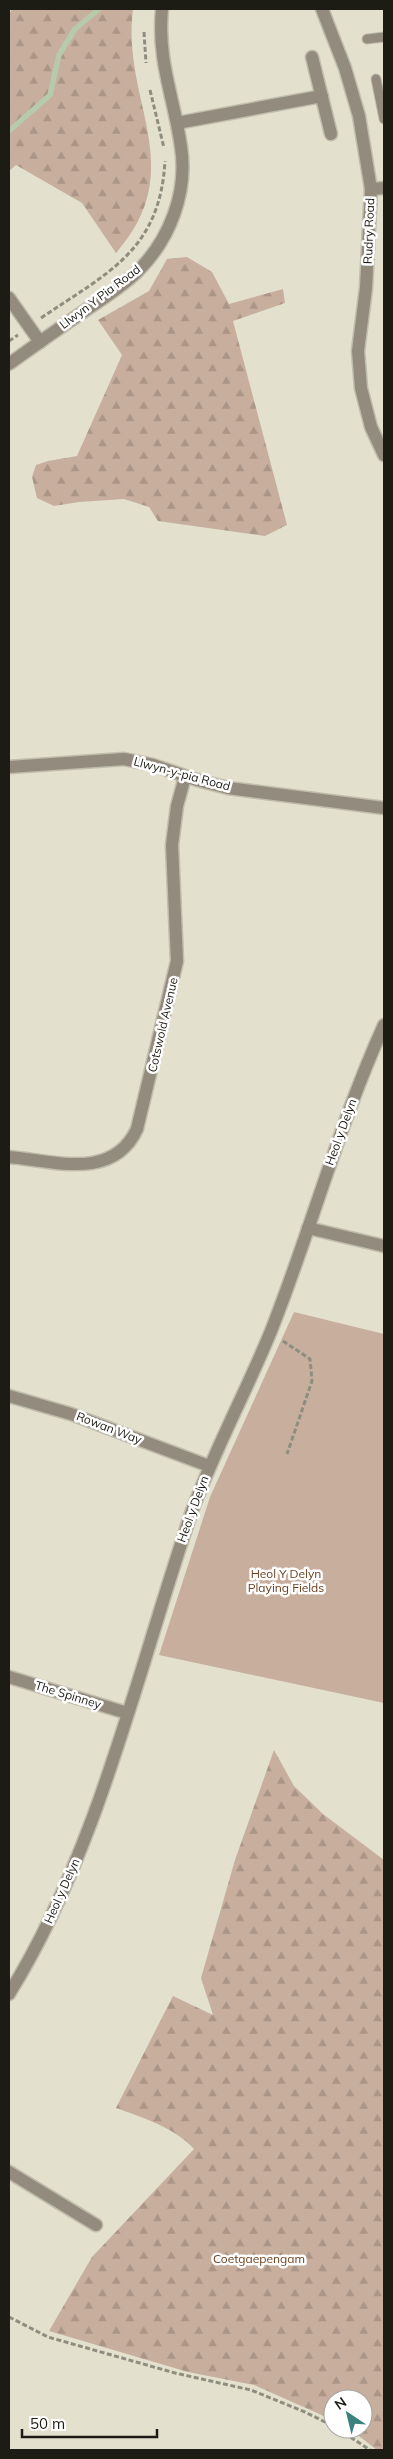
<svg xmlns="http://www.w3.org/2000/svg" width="393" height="2459" font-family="Mulish,sans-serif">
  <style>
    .green { fill: #c7ae9d }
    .forest { fill: url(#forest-firs) }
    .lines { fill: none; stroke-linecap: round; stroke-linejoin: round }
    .stream { stroke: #b8caac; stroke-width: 5.5 }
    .service-casing { stroke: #c0bdad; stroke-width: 11 }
    .minor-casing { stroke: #c0bdad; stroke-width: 15 }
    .tertiary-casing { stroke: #c0bdad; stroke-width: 15 }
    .path { stroke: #8f8d7f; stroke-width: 3; stroke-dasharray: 5 2.5; stroke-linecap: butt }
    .service { stroke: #948b7f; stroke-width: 9 }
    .minor { stroke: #948b7f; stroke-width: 12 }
    .tertiary { stroke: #948b7f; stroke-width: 12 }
    .labels { text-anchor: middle; stroke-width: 5; stroke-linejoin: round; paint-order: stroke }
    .street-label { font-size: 12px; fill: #1c1b14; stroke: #fff }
    .park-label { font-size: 12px; fill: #693e1d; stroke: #fff }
  </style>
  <defs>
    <pattern id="forest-firs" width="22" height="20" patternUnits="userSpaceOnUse" patternTransform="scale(1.25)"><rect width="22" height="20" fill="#c7ae9d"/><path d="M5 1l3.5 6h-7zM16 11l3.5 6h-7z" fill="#aa9586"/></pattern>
  </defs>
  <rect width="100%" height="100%" fill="#e4e0ce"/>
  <!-- green -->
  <polygon class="green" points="294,1312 384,1334 384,1703 159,1655 210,1497"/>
  <!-- forest -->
  <g class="forest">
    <path d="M 12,9 L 133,9 C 121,102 191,168 116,253 L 82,203 L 16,165 L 9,171 L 9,14 Z"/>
    <polygon points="187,257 212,272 229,304 283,289 285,303 233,321 287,525 265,536 158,521 149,507 124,499 79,502 54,506 37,498 32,477 36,465 48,461 77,456 122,355 98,320 149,291 167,259"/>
    <path d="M 274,1750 L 294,1786 L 323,1814 L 384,1860 L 384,2450 L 377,2450 L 350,2429 L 363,2429 L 363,2399 L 333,2399 L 333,2420 L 254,2385 L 188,2372 L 49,2331 L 92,2257 L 194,2149 C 174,2127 143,2118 116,2108 L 173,1996 L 213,2015 L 201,1978 L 235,1860 Z"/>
  </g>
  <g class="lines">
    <!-- stream -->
    <polyline class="stream" points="9,131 50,95 59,55 75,29 99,9"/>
    <!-- service casing -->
    <g class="service-casing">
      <g id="service">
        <polyline points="367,39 384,37"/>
        <polyline points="376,79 384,119"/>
      </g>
    </g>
    <!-- minor casing -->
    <g class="minor-casing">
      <g id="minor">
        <polyline points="312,57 331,134"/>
        <polyline points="177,123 322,96"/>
        <polyline points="371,189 384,188"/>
        <polyline points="9,298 40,342"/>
        <path d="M 9,1157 C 54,1161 113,1181 137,1129 L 177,961 L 172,845 L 177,806 L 185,777"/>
        <polyline points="308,1228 384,1246"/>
        <polyline points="9,1396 71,1414 209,1466"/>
        <polyline points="9,1677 127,1713"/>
        <polyline points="9,2172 96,2225"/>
      </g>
    </g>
    <!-- tertiary casing -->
    <g class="tertiary-casing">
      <g id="tertiary">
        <polyline points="322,9 345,68 359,116 371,189 366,288 358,351 361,388 371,427 384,455"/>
        <path d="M 9,364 C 34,346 58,329 83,312 C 102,299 122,287 138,271 C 170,239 188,192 181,147 C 174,97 157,61 162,9"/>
        <polyline points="9,767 124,759 153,765 197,780 228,788 384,808"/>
        <path d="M 9,1994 C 99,1849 137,1672 192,1511 C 215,1449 246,1392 271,1331 C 311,1230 339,1124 384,1025"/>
      </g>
    </g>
    <!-- path -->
    <g class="path">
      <polyline points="144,32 146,63"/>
      <polyline points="150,90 164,148"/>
      <path d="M 41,318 C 107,273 160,251 165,161"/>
      <polyline points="9,341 18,335"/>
      <polyline points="283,1341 310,1359 312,1381 287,1454"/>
      <polyline points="9,2317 48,2337 175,2373 251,2390 305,2412 333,2426"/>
      <polyline points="338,2429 370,2450"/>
    </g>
    <!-- service -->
    <use href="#service" class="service"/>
    <!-- minor -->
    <use href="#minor" class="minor"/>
    <!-- tertiary -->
    <use href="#tertiary" class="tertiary"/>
  </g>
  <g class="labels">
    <!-- street labels -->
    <g class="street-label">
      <text transform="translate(369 231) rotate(-88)" y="4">Rudry Road</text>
      <text transform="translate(100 297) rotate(-37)" y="4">Llwyn Y Pia Road</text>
      <text transform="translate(182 774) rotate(15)" y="4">Llwyn-y-pia Road</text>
      <text transform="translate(163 1025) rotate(-77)" y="4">Cotswold Avenue</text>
      <text transform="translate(341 1132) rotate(-70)" y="4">Heol y Delyn</text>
      <text transform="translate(109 1428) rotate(21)" y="4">Rowan Way</text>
      <text transform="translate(193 1509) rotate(-70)" y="4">Heol y Delyn</text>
      <text transform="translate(68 1695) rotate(17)" y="4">The Spinney</text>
      <text transform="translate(62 1891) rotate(-66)" y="4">Heol y Delyn</text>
    </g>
    <!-- park labels -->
    <g class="park-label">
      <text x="286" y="1578">Heol Y Delyn<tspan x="286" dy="14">Playing Fields</tspan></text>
      <text x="259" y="2263">Coetgaepengam</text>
    </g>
  </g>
  <!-- border -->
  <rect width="393" height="2459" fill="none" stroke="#1c1b14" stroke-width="20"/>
  <!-- north arrow -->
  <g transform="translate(348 2414) rotate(325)"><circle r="24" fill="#ffffff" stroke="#a4a4a1"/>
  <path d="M0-4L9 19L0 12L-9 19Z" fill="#3a827d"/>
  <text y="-8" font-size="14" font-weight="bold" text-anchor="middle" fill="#1c1b14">N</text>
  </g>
  <!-- scale -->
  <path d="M22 2429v8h135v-8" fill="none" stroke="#1c1b14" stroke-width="2.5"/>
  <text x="30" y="2429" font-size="15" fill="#1c1b14" stroke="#ffffff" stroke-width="4" paint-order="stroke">50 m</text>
</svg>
